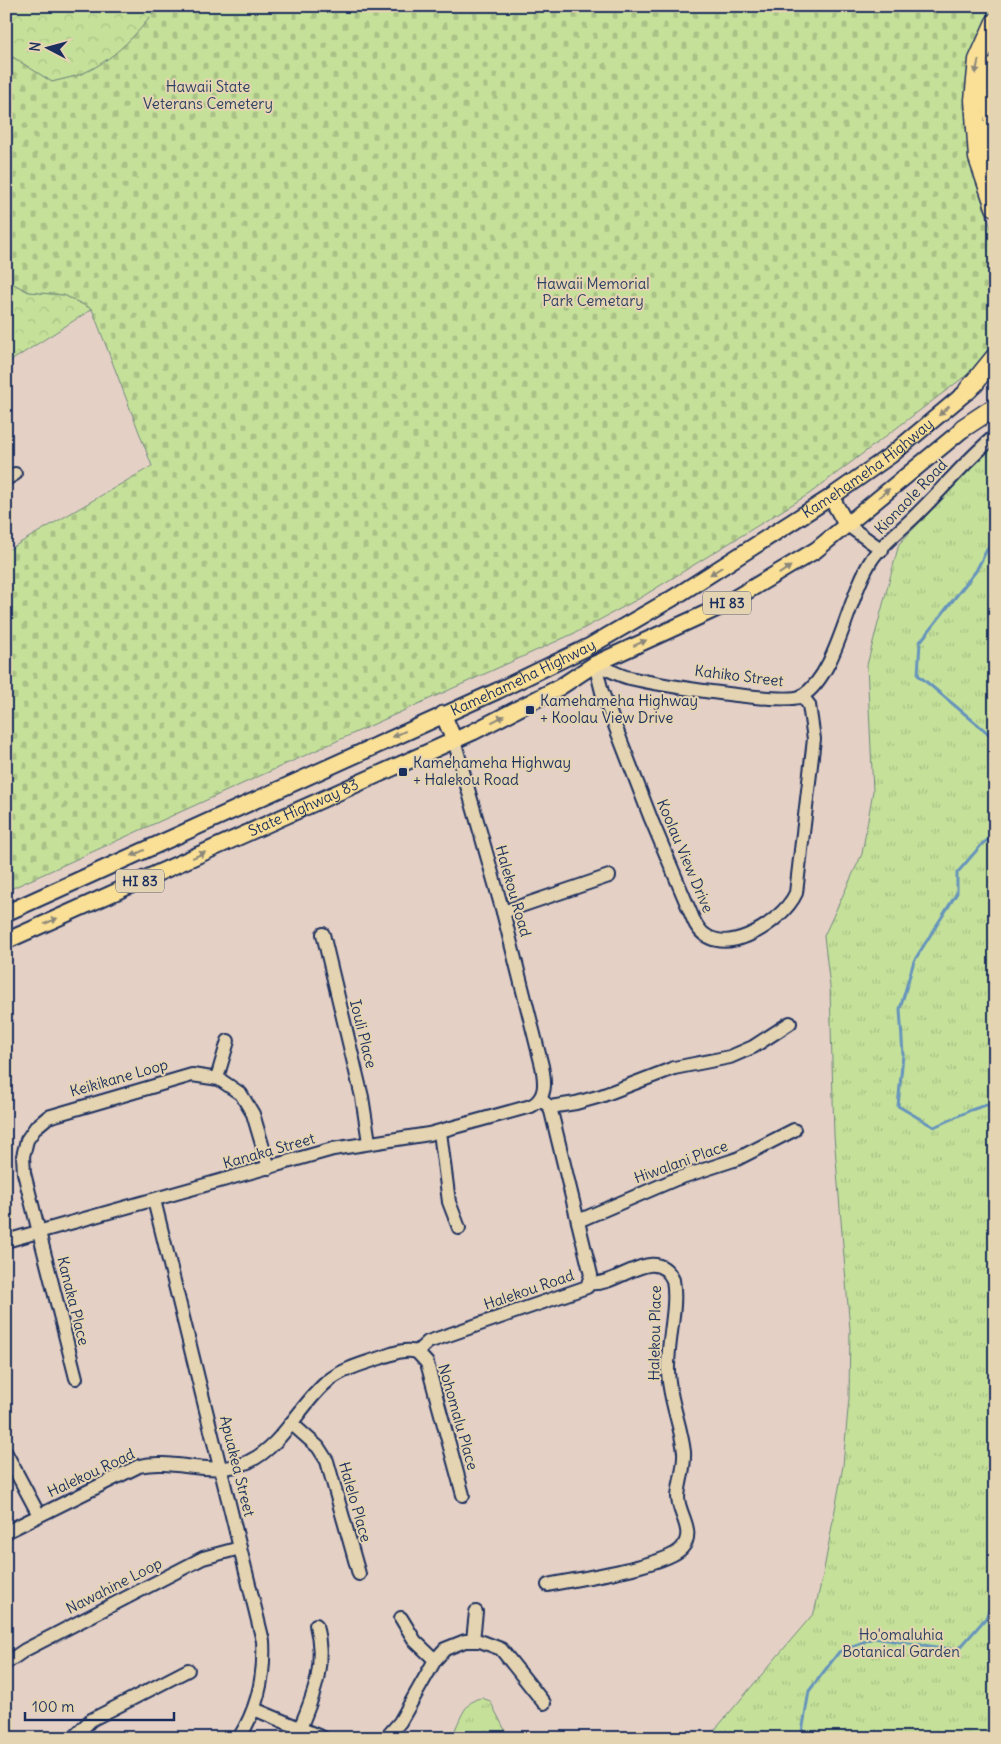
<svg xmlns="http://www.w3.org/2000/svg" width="1001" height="1744" font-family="Delius,sans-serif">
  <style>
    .forest { fill: url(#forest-crowns); stroke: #70887c }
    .cemetery { fill: url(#cemetery-stones); stroke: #70887c }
    .park { fill: url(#park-tufts); stroke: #70887c }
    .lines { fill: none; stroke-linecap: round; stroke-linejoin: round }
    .stream { stroke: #6694bc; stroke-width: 3 }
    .minor-casing { stroke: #1b2f5e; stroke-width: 16 }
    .major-casing { stroke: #1b2f5e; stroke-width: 19 }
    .highway-casing { stroke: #1b2f5e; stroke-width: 21 }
    .minor { stroke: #e5d4b1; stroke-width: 12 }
    .major { stroke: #fadf96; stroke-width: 15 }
    .highway { stroke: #fadf96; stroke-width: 18 }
    .oneway { fill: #8a877a }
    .poi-dot { fill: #1b2f5e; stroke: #e5d4b1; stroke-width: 2 }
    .labels { text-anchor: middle; stroke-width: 4; stroke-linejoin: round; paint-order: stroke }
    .shield { fill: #e5d4b1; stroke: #586077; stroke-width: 1 }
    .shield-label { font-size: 14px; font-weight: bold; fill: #1b2f5e }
    .park-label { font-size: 15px; fill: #2c4164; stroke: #e5d4b1 }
    .street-label { font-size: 15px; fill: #1b2f5e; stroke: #e5d4b1 }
    .poi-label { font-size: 15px; fill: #1b2f5e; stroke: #e5d4b1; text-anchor: start }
  </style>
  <defs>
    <pattern id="forest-crowns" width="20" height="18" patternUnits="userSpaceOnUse" patternTransform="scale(1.25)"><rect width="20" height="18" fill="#c5e199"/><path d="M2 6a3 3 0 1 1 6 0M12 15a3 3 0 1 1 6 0" fill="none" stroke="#a9c186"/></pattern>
    <pattern id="cemetery-stones" width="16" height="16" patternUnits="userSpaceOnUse" patternTransform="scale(1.25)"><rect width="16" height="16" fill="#c5e199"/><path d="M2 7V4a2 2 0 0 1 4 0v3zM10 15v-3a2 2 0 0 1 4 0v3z" fill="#a9c186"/></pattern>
    <pattern id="park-tufts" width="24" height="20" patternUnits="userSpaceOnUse" patternTransform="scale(1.25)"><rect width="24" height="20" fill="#c5e199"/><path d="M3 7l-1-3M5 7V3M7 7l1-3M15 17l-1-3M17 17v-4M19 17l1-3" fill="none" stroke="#a9c186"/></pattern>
  </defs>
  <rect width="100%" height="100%" fill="#e4d0c5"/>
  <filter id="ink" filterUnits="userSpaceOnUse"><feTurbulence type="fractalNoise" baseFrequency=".02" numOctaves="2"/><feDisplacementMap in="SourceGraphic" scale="10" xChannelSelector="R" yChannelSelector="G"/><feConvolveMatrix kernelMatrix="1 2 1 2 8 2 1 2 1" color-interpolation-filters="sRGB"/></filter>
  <g filter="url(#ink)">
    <!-- forest -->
    <g class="forest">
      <path d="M 6,6 L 159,6 C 140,31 116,58 86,72 C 76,77 63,79 52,82 L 11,56 L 6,50 Z"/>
      <polygon points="6,280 29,292 64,295 92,309 6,364"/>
    </g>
    <!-- cemetery -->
    <path class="cemetery" d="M 159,6 L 994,6 L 981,34 L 967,119 L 972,170 L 995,240 L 995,345 L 972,371 L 809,494 L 640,598 L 577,632 L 6,891 L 6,551 L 152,466 L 92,309 L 64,295 L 29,292 L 6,280 L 6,50 L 11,56 L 52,82 C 63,79 76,77 86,72 C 116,58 140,31 159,6 Z"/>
    <!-- park -->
    <g class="park">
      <polygon points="995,444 995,1738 708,1738 814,1613 823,1575 843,1466 849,1398 850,1330 834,1135 830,987 824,936 862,854 873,791 867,665 899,544"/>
      <path d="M 482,1698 L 490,1701 L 509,1738 L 451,1738 C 459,1724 464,1699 482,1698 Z"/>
    </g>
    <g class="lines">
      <!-- stream -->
      <g class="stream">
        <polyline points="995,534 976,571 920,642 918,675 995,739"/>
        <polyline points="995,836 983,843 957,873 957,893 914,961 900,1009 903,1055 898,1106 934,1127 971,1110 995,1102"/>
        <polyline points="801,1738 809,1691 839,1652 873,1638 958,1650 986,1618 995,1594"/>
      </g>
      <!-- minor casing -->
      <g class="minor-casing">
        <g id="minor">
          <polyline points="6,479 15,474"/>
          <polyline points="846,524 882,550"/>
          <path d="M 595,664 L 602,692 L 651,819 L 694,921 C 715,966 782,924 796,893 L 814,739 L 809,705 L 802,696"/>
          <path d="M 595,664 C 607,668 619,676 630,678 C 655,684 787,706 802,696 C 838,674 848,595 872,559 C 880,546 903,528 915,516 C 942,490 966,460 995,436"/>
          <polyline points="503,912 609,876"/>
          <polyline points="323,934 362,1097 369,1142"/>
          <polyline points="217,1078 228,1041"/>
          <polyline points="550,1107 576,1103 601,1096 674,1068 730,1057 753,1047 790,1023"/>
          <polyline points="440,1132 449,1202 459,1228"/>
          <path d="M 154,1200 L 263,1641 C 265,1677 258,1708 239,1738"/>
          <polyline points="578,1221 676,1179 737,1159 794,1130"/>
          <path d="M 6,1241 L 333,1149 L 429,1134 L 531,1106 C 547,1098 545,1082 542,1066 L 503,912 L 454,740"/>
          <polyline points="417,1352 427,1363 463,1495"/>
          <polyline points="76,1378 24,1173 23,1156 27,1140 36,1127 48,1117 192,1075 219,1079 241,1094 253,1114 269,1168"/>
          <polyline points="291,1423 318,1447 327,1461 359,1574"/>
          <polyline points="6,1453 39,1515"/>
          <path d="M 6,1532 L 139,1466 C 176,1458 212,1478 248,1462 C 284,1445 299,1405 328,1381 C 343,1369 362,1364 380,1358 C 392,1354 404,1348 417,1352 L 428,1342 L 587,1287 L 591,1275 L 550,1107 L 540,1099"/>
          <path d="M 548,1585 C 575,1579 667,1566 682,1548 C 696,1531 678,1514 678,1497 C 679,1482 685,1468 684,1452 C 681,1425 669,1399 668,1371 C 667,1342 678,1307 673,1280 C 655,1242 617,1288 589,1283"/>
          <polyline points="401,1618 415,1641 435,1660"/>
          <polyline points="473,1640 476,1612"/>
          <polyline points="6,1663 25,1650 203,1558 240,1548"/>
          <polyline points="254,1709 323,1738"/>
          <path d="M 300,1728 C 315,1693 326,1664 316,1625"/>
          <polyline points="73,1738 91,1720 188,1670"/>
          <polyline points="386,1738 400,1722 435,1660 445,1649 465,1641 480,1641 501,1649 544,1703"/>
        </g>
      </g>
      <!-- major casing -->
      <g class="major-casing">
        <g id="major">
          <polyline points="831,497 846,524"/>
          <polyline points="443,714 454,740"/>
          <path id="s1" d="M 6,913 L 497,691 L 590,646 L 673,598 L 831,497 L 891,455 L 976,384"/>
          <path id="s2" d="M 6,941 L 473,732 L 560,687 L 595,664 L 722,606 L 816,550 L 973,421"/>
        </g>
      </g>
      <!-- highway casing -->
      <g class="highway-casing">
        <g id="highway">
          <polyline points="995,22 978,60 974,100 978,158 995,207"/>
          <polyline points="995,66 990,97 995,127"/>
          <polyline points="977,127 984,131 995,158"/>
          <polyline points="968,390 995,357"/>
          <polyline points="963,428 995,407"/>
        </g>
      </g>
      <!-- minor -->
      <use href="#minor" class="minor"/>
      <!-- major -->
      <use href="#major" class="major"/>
      <!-- highway -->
      <use href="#highway" class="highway"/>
    </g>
    <!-- one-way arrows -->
    <defs><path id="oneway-solid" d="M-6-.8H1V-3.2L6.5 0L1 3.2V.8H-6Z" transform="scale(1.25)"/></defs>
    <g class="oneway">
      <use href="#oneway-solid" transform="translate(977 67) rotate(102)"/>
      <use href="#oneway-solid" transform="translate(944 411) rotate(139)"/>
      <use href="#oneway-solid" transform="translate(884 493) rotate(-39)"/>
      <use href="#oneway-solid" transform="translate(785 570) rotate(-33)"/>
      <use href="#oneway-solid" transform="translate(716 571) rotate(148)"/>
      <use href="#oneway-solid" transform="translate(640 643) rotate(-24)"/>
      <use href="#oneway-solid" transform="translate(498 719) rotate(-27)"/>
      <use href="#oneway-solid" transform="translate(399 734) rotate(155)"/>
      <use href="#oneway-solid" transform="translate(138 853) rotate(156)"/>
      <use href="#oneway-solid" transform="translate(199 855) rotate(-24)"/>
      <use href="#oneway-solid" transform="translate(51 921) rotate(-24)"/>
    </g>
  </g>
  <!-- markers -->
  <g class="poi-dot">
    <rect x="525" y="705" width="10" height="10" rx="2.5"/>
    <rect x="398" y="767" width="10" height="10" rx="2.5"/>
  </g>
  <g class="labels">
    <!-- shield labels -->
    <g class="shield">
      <rect x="703" y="591.5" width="48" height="23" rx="4"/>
      <rect x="116" y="869.5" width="48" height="23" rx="4"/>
    </g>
    <g class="shield-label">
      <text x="727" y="608">HI 83</text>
      <text x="140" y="886">HI 83</text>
    </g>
    <!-- park labels -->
    <g class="park-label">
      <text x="208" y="92">Hawaii State<tspan x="208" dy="17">Veterans Cemetery</tspan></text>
      <text x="593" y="289">Hawaii Memorial<tspan x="593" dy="17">Park Cemetary</tspan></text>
      <text x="901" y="1640">Ho'omaluhia<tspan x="901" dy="17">Botanical Garden</tspan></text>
    </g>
    <!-- street labels -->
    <g class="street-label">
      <text dy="5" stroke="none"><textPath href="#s1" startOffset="972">Kamehameha Highway</textPath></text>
      <text transform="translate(911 497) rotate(-46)" y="5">Kionaole Road</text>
      <text transform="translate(739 676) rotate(7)" y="5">Kahiko Street</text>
      <text dy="5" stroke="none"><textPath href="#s1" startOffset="568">Kamehameha Highway</textPath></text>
      <text dy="5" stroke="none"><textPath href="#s2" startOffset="326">State Highway 83</textPath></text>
      <text transform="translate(685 856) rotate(67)" y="5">Koolau View Drive</text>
      <text transform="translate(513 891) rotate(74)" y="5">Halekou Road</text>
      <text transform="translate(363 1034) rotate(76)" y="5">Iouli Place</text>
      <text transform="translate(119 1078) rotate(-16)" y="5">Keikikane Loop</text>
      <text transform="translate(269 1151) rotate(-16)" y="5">Kanaka Street</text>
      <text transform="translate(681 1162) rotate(-20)" y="5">Hiwalani Place</text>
      <text transform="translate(529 1290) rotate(-19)" y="5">Halekou Road</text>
      <text transform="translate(73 1301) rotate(76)" y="5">Kanaka Place</text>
      <text transform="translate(655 1333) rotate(-89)" y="5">Halekou Place</text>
      <text transform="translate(458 1417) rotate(74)" y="5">Nohomalu Place</text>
      <text transform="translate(237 1466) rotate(76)" y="5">Apuakea Street</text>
      <text transform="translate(91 1473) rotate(-25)" y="5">Halekou Road</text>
      <text transform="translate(355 1502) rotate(74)" y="5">Halelo Place</text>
      <text transform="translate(114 1586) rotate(-27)" y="5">Nawahine Loop</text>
    </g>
    <!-- poi labels -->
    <g class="poi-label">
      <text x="540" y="706">Kamehameha Highway<tspan x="540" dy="17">+ Koolau View Drive</tspan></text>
      <text x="413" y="768">Kamehameha Highway<tspan x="413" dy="17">+ Halekou Road</tspan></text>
    </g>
  </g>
  <!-- margin -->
  <rect width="1001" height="1744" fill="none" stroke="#e5d4b1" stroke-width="25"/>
  <rect x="12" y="12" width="976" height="1719" fill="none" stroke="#1b2f5e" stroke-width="2" filter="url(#ink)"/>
  <!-- north arrow -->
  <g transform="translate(48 48) rotate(276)" stroke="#e5d4b1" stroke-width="4" paint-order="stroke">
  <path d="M0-4L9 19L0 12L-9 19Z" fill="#1b2f5e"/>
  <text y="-8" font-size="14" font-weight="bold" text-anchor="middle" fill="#1b2f5e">N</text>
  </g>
  <!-- scale -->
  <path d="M25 1712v8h149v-8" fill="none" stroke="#1b2f5e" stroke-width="2.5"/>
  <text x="32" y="1712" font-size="15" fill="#1b2f5e" stroke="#e5d4b1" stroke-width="4" paint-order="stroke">100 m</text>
</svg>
